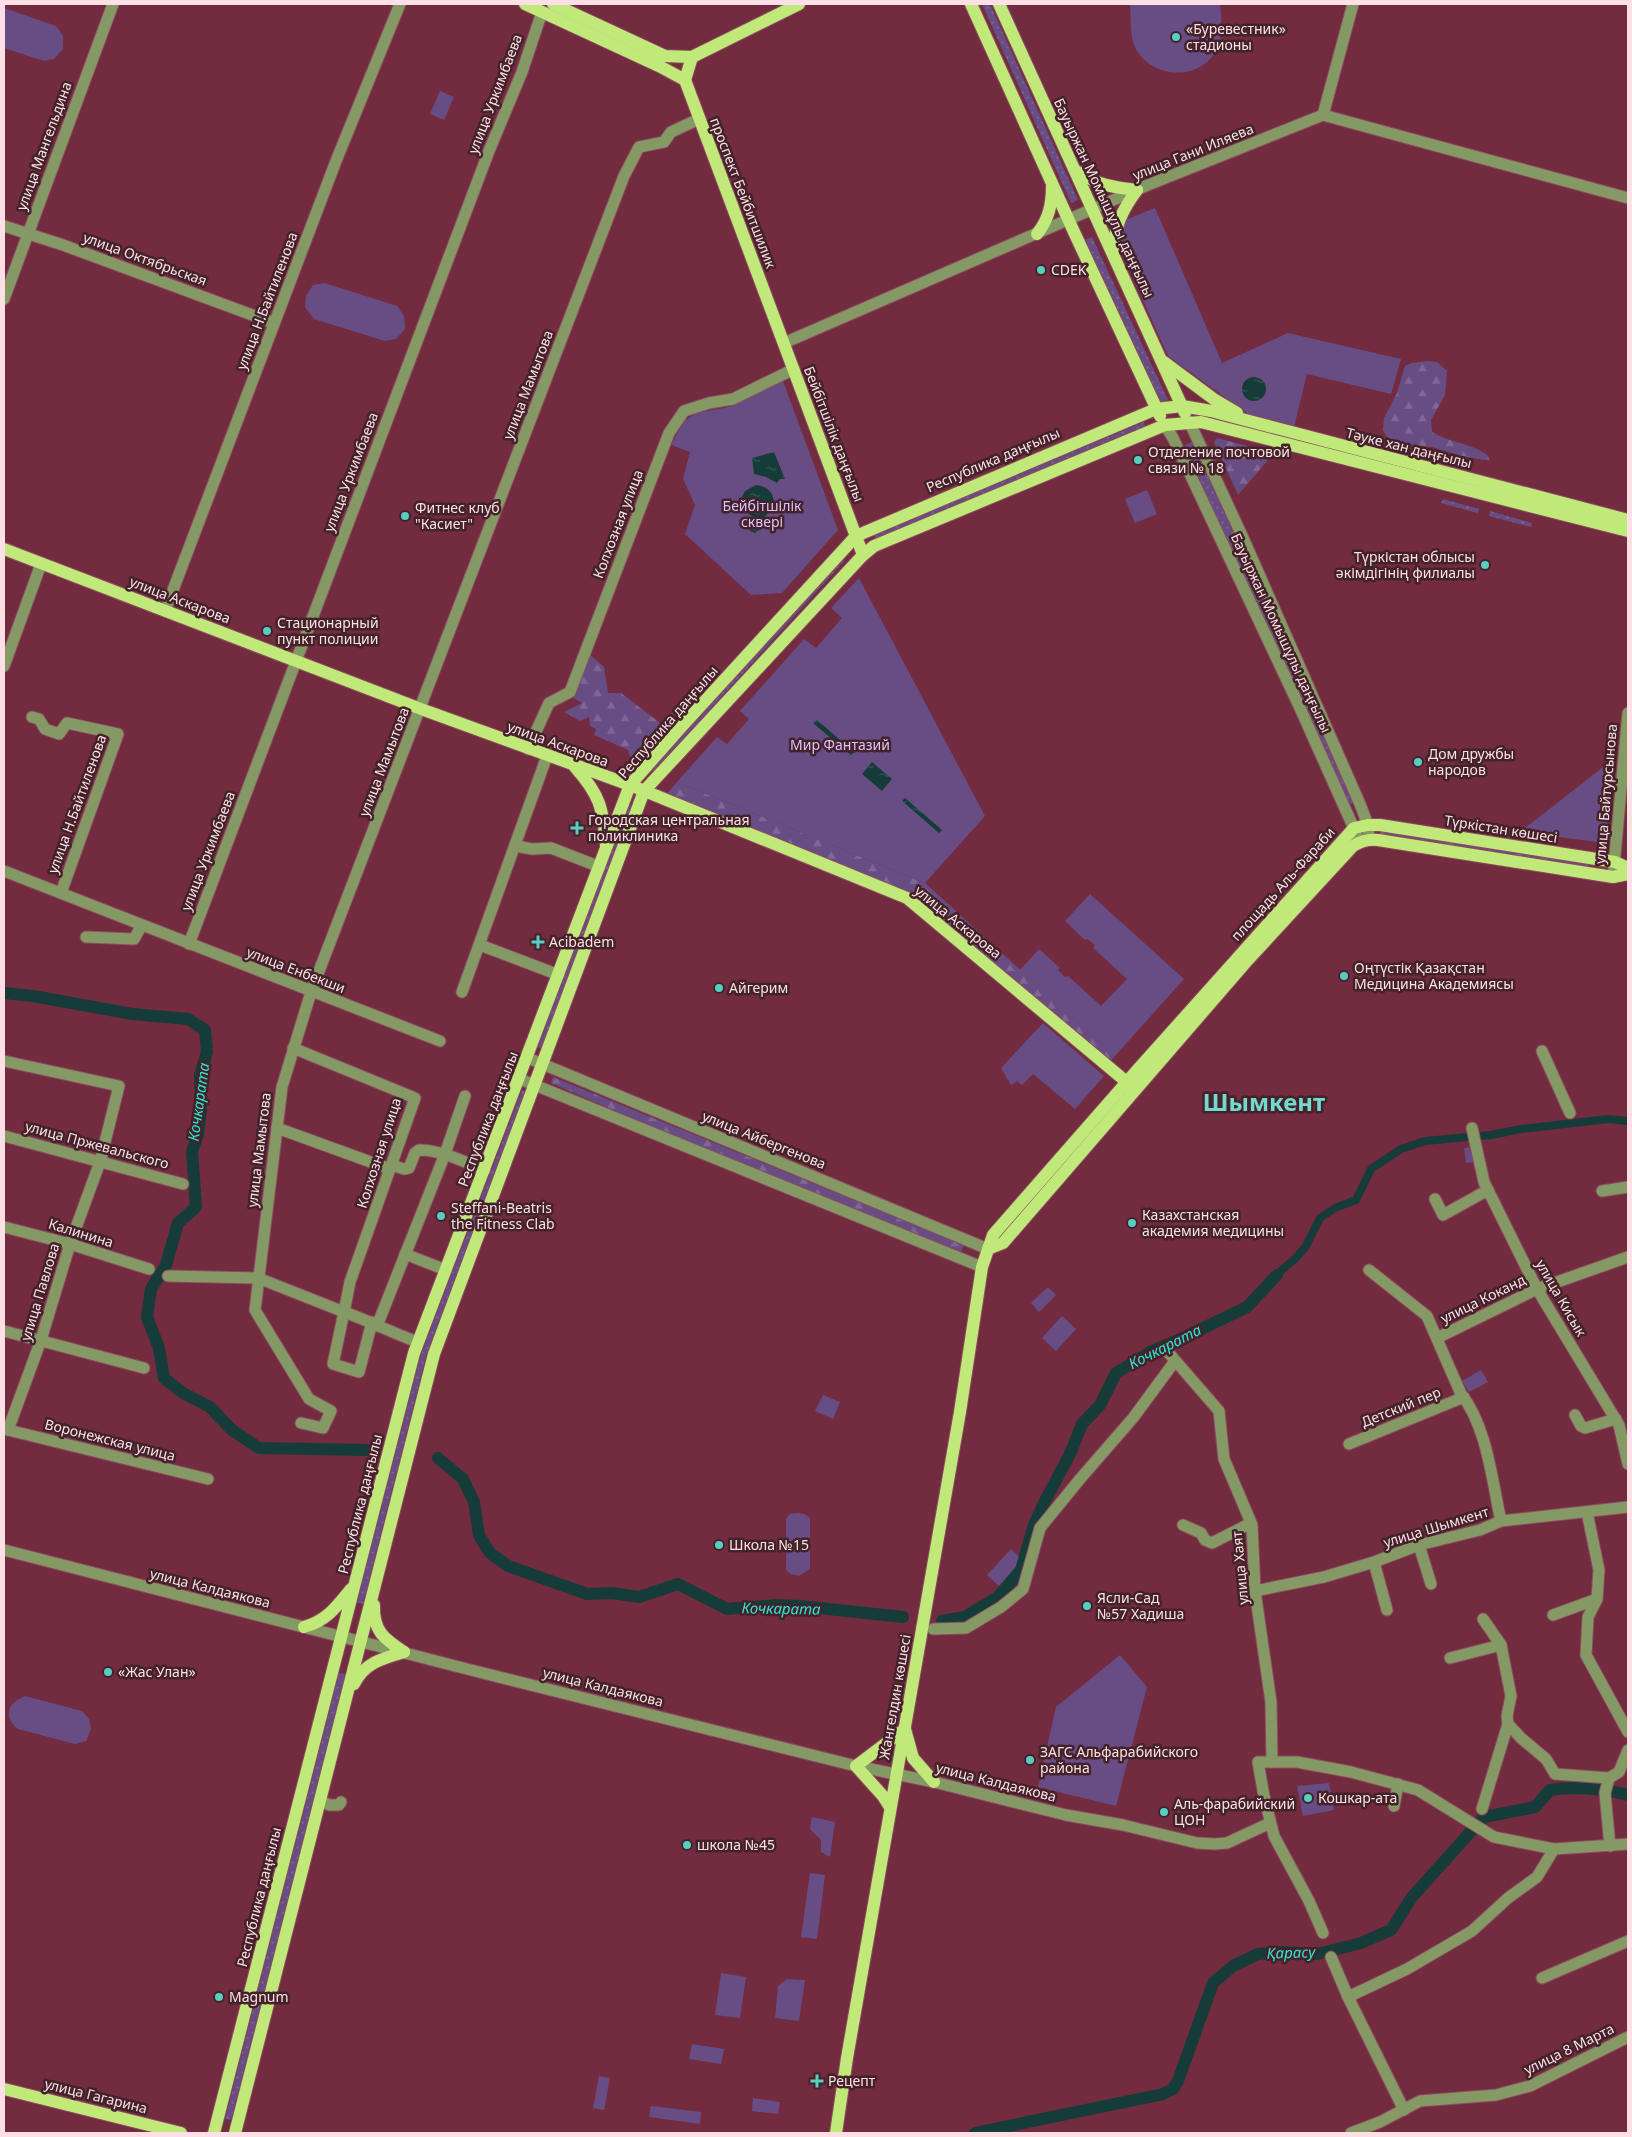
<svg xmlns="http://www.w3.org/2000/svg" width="1632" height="2137" font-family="'Noto Sans',sans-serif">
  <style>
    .grass { fill: url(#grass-dots) }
    .forest { fill: url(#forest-firs) }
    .park { fill: #674d84 }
    .water { fill: url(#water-ripples) }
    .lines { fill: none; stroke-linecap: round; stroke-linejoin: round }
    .canal { stroke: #153c38; stroke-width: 8 }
    .river { stroke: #153c38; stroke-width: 12 }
    .minor-casing { stroke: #8c4c5e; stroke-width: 13 }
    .major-casing { stroke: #8c4c5e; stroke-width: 14 }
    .minor { stroke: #859965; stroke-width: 11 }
    .major { stroke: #c1e97a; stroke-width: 12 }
    .poi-dot { fill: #58cec1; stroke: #43222a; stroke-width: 2 }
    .labels { text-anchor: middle; stroke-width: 5; stroke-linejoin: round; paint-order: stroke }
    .poi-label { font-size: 14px; fill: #fce0e5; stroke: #43222a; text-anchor: start }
    .street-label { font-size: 14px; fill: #fce0e5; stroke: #43222a }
    .park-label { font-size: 14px; fill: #ddc2fd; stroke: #43222a }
    .water-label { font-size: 15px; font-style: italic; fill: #2be7d6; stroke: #43222a }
    .town-label { font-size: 24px; font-weight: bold; fill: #71dacd; stroke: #43222a }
  </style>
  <defs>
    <pattern id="grass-dots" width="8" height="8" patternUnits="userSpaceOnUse" patternTransform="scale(1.25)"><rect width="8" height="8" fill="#674d84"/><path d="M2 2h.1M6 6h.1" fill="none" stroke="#7e6695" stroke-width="1.8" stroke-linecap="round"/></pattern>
    <pattern id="forest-firs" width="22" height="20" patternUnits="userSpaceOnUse" patternTransform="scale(1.25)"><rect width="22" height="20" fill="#674d84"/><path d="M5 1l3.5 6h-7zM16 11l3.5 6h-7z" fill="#7e6695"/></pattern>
    <pattern id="water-ripples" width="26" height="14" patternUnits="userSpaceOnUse" patternTransform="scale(1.25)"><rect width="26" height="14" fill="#153c38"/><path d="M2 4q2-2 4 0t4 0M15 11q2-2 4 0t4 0" fill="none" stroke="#385855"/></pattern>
  </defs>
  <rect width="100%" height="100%" fill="#732b40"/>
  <!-- grass -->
  <g class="grass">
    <polygon points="982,4 990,4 1078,200 1071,203"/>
    <polygon points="1092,237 1168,400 1161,403 1085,240"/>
    <polygon points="1144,422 1145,426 876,539 874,535"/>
    <polygon points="1192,442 1356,801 1349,805 1184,446"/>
    <polygon points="1443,499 1479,509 1478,513 1441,503"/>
    <polygon points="1490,511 1532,523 1531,527 1489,516"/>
    <polygon points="842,557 845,560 654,772 650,769"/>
    <polygon points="628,804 633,806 543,1049 538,1047"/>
    <polygon points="522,1090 526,1091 426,1356 363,1604 357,1603 421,1354"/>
    <polygon points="339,1673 346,1674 231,2120 225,2119"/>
  </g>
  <!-- forest -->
  <g class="forest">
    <path d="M 1428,361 L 1437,362 L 1447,371 L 1445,395 L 1431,420 L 1432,432 C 1445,442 1488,446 1490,461 L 1462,456 L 1432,447 L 1400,444 L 1387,437 L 1383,430 L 1384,418 L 1397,393 L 1405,366 L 1412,363 Z"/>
    <polygon points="1217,438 1274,453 1238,495 1214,442"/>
    <polygon points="589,654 604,667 608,693 621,693 664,726 632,762 628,750 594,735 596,729 590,726 589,717 580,721 564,712 582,703 570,696"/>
    <polygon points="677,782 925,883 1115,1056 1108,1063 915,896 665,796"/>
    <polygon points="1381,829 1589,859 1587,872 1380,839"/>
    <polygon points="553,1077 964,1245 960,1254 717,1155 551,1083"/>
  </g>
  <!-- park -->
  <g class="park">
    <path d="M 1130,4 L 1220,4 C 1222,22 1224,45 1210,59 C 1188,83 1143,74 1133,42 C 1130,31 1131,16 1130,4 Z"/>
    <polygon points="4,8 56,26 63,36 63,49 54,59 44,61 4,48"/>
    <polygon points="440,91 454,97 444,120 430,114"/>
    <polygon points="1155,208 1222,363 1288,333 1401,359 1391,394 1307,374 1294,427 1249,415 1168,356 1119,247 1120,236 1125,220"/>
    <polygon points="325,283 397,306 404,316 405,329 396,339 385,341 314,319 305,307 306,296 313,285"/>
    <polygon points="783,381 838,530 782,593 751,595 685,534 695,505 683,479 690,452 671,445 684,421 697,413 729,407"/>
    <polygon points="1147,490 1157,514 1135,523 1125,499"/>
    <polygon points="859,578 985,816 925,883 677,782 717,737 727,744 749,719 740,711 804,639 816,648 842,618 831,608"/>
    <polygon points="1607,764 1612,768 1607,827 1597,842 1520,832"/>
    <polygon points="1090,894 1184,979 1115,1056 1020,970 1039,949 1060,968 1058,970 1065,977 1068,976 1101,1006 1127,979 1093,948 1095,945 1087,939 1085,940 1065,921"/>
    <polygon points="1043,1023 1104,1076 1075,1109 1033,1074 1022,1085 1017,1081 1011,1085 1001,1068"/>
    <polygon points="1474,1147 1476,1162 1466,1163 1464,1148"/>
    <polygon points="1048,1287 1056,1295 1039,1312 1031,1303"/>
    <polygon points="1062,1316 1076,1329 1056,1351 1042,1338"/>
    <polygon points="1481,1370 1488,1382 1469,1392 1462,1381"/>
    <polygon points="823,1395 840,1402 833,1419 815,1411"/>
    <polygon points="798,1513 804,1514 810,1518 810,1569 799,1576 791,1574 786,1570 786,1519 790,1514"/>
    <polygon points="1011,1549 1023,1560 999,1586 987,1575"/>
    <polygon points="1120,1655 1147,1687 1116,1806 1038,1787 1056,1707"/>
    <path d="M 25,1696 L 82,1711 L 89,1719 L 91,1729 L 86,1741 L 75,1744 L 18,1729 C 3,1717 7,1703 25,1696 Z"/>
    <polygon points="1329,1783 1334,1810 1303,1816 1297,1786"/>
    <polygon points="812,1817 835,1822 830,1857 821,1852 821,1840 810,1829"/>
    <polygon points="810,1873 825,1875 817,1939 801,1937"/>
    <polygon points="721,1973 746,1977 740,2018 715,2015"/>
    <polygon points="787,1979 805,1980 799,2021 775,2018 778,1986"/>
    <polygon points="692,2044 724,2049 721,2064 689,2059"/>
    <polygon points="599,2076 610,2078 604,2110 593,2108"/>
    <polygon points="753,2098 780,2102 778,2114 752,2111"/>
    <polygon points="651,2106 701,2112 700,2124 649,2117"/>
  </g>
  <!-- water -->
  <g class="water">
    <circle cx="1254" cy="389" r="12"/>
    <polygon points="774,452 785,479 780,479 777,483 766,477 754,474 752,458"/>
    <path d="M 756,485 C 768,486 774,493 774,504 L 763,520 L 761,529 L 755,533 L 750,531 L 748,526 L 754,517 C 742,512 738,502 745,491 Z"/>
    <polygon points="817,720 854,752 851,755 813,723"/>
    <polygon points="872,762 892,779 882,791 862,774"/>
    <polygon points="905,798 942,830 939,833 902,801"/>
  </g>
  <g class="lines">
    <!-- canal -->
    <polyline class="canal" points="1276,1275 1296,1258 1306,1246 1320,1218 1337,1207 1356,1200 1371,1169 1401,1149 1425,1141 1491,1135 1521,1129 1608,1119 1628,1121"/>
    <!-- river -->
    <g class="river">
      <polyline points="4,993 33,996 132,1014 188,1019 205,1030 207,1052 200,1075 201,1110 198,1135 192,1151 196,1207 178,1223 166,1265 151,1289 147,1317 159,1348 164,1378 183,1393 210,1407 232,1430 259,1448 366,1450"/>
      <polyline points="438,1458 463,1479 474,1502 479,1535 490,1553 508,1566 587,1594 612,1593 639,1597 678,1584 727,1609 777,1605 800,1606 903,1617"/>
      <polyline points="942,1621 965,1617 998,1597 1021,1570 1034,1525 1045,1501 1070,1454 1082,1424 1100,1405 1116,1373 1150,1352 1187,1336 1247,1307 1277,1275"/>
      <path d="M 975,2133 L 1163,2094 L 1173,2089 L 1178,2081 L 1213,1983 L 1233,1966 L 1258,1954 L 1280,1952 L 1316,1954 L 1330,1951 L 1361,1943 L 1391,1930 L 1412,1897 L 1484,1817 L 1535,1807 L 1550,1790 C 1575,1786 1603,1789 1628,1795"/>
    </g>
    <!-- minor casing -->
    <g class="minor-casing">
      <g id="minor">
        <polyline points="1323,115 1353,4"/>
        <polyline points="4,226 63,245 274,323"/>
        <polyline points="4,299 113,4"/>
        <polyline points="784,343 1148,185 1323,115 1628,198"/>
        <polyline points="1189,421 1244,540 1360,804 1368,825 1369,840"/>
        <polyline points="1165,425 1173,438 1300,708 1360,842"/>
        <polyline points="165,611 336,161 400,4"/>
        <polyline points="4,666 41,564"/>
        <polyline points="32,717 39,719 45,729 59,734 67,723 118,734 61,893"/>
        <polyline points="528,749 549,703 570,692 669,433 684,411 709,403 733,399 794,369"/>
        <polyline points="516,846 532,849 551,848 600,867"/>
        <polyline points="4,871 440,1041"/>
        <polyline points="1613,877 1628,713"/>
        <polyline points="86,937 134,939 142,925"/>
        <polyline points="189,944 489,151 522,72 542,12"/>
        <polyline points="480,945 559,975"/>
        <polyline points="462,992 547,756"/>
        <polyline points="1542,1051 1570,1113"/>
        <polyline points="528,1058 988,1249"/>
        <polyline points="4,1061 119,1086 100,1162 70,1244 41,1340 8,1430"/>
        <polyline points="520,1079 982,1267"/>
        <polyline points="277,1128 390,1169"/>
        <polyline points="1472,1128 1484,1182 1537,1289 1619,1425 1628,1464"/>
        <polyline points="4,1136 183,1184"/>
        <path d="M 391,1165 L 404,1169 L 409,1168 L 415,1153 L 419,1150 C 442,1150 464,1162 485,1170"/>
        <polyline points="1602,1191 1628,1187"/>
        <polyline points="1435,1199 1443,1215 1488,1190"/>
        <polyline points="4,1227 70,1244 149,1269"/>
        <polyline points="405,1254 446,1270"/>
        <path d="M 1369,1270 L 1427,1316 L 1461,1394 C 1487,1426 1492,1481 1501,1521"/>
        <polyline points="168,1276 258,1278 344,1312 350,1282 415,1098 293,1048"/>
        <path d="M 372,1322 L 359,1372 L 333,1364 L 344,1312 C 370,1321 392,1333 418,1342"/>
        <polyline points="377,1326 445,1154 465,1096"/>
        <polyline points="4,1331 144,1368"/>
        <polyline points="1437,1338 1537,1289 1628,1257"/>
        <polyline points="1167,1351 1219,1411 1224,1459 1252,1525 1255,1591 1271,1702 1272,1762"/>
        <polyline points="1575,1415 1581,1426 1585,1428 1616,1419"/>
        <polyline points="301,1423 323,1428 331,1411 309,1399 255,1310 282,1087 311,992 624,176 639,147 664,142 671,132 699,119"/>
        <polyline points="4,1429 208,1479"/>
        <polyline points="1349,1444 1464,1397"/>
        <polyline points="1587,1512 1599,1570 1597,1599 1588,1617 1586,1655 1628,1732"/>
        <polyline points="1183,1525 1201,1533 1205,1540 1212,1543 1251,1523"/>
        <polyline points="1419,1545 1431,1584"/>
        <polyline points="4,1550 471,1670 856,1766 934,1782 1066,1815 1123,1825 1197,1843 1215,1844 1227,1843 1270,1823"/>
        <polyline points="1374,1562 1387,1610"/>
        <polyline points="1255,1591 1324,1577 1374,1562 1419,1545 1480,1530 1501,1521 1628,1507"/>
        <polyline points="1553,1615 1597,1599"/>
        <polyline points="1483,1619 1501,1645 1511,1696 1507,1716 1508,1724 1521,1738 1546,1759 1555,1774 1609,1778 1619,1772 1628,1750"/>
        <polyline points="933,1629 966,1628 1001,1607 1023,1589 1040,1528 1080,1479 1133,1418 1175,1361"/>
        <polyline points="1450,1658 1501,1645"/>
        <polyline points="1609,1778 1605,1793 1610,1846"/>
        <polyline points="320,1800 329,1805 339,1805 341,1802"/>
        <polyline points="1394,1806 1398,1784"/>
        <polyline points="1482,1809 1508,1724"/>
        <polyline points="1323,1933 1309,1901 1274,1836 1264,1796 1258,1762 1297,1762 1351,1772 1418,1790 1494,1837 1554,1849 1628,1844"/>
        <polyline points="1331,1957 1348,1997 1404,2110"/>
        <polyline points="1542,1978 1628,1941"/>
        <polyline points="1348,1997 1407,1969 1472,1931 1508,1898 1537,1877 1554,1849"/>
        <polyline points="1351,2133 1380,2122 1420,2101 1496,2095 1530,2086 1628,2037"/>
      </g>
    </g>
    <!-- major casing -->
    <g class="major-casing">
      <g id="major">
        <polyline points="525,4 661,67 685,80 863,555"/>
        <polyline points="553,4 665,56 692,57 799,4"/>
        <polyline points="971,4 1074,232 1160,416"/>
        <polyline points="999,4 1185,413"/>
        <polyline points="685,80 692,57"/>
        <path d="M 1076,171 C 1098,185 1111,187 1137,190"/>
        <path d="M 1037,234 C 1049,219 1052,204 1052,186"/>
        <path d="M 1113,251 C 1115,226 1122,210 1137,190"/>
        <polyline points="1164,362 1215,400 1237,413"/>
        <polyline points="4,549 421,709 630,785 907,898 1135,1089"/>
        <path d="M 575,767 C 600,795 603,808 606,845"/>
        <path d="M 988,1249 L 1003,1243 L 1246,962 L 1353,846 C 1361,841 1369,839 1378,840 L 1613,877 L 1628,874"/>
        <path d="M 374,1605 C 373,1631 384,1639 404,1652"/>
        <path d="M 304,1627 C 327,1621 337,1606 351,1589"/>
        <path d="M 354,1684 C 364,1663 383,1658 404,1652"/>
        <polyline points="890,1807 883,1796 856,1766 905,1729 913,1758 934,1782"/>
        <polyline points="4,2089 181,2133"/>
        <polyline points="214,2133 414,1353 630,785 683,725 856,536 1156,409 1182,406 1211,411 1628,520"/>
        <polyline points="235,2133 434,1354 644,791 863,555 874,546 1165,425 1201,422 1628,531"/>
        <polyline points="836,2133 847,2058 960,1412 982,1267 993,1235 1140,1067 1354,828 1368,825 1380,825 1615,862 1628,868"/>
      </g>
    </g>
    <!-- minor -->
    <use href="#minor" class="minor"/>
    <!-- major -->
    <use href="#major" class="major"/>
  </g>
  <!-- markers -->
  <g class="poi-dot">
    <circle cx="1176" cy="37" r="5"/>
    <circle cx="1041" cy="270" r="5"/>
    <circle cx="1138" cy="460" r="5"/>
    <circle cx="405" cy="516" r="5"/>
    <circle cx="1485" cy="565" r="5"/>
    <circle cx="267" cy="631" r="5"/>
    <circle cx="1418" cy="762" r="5"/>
    <path d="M574.5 820.5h5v5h5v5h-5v5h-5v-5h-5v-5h5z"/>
    <path d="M535.5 934.5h5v5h5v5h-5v5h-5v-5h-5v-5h5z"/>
    <circle cx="1344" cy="976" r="5"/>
    <circle cx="719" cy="988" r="5"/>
    <circle cx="441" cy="1216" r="5"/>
    <circle cx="1132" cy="1223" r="5"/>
    <circle cx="719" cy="1545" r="5"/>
    <circle cx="1087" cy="1606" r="5"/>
    <circle cx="108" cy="1672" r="5"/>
    <circle cx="1030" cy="1760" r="5"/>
    <circle cx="1308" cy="1798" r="5"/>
    <circle cx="1164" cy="1812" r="5"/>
    <circle cx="687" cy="1845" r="5"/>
    <circle cx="219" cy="1997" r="5"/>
    <path d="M814.5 2073.5h5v5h5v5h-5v5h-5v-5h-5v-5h5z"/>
  </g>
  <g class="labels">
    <!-- poi labels -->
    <g class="poi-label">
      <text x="1186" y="34">«Буревестник»<tspan x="1186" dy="16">стадионы</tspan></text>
      <text x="1051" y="275">CDEK</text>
      <text x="1148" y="457">Отделение почтовой<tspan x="1148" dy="16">связи № 18</tspan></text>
      <text x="415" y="513">Фитнес клуб<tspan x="415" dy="16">"Касиет"</tspan></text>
      <text x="1475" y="562" text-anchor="end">Түркістан облысы<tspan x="1475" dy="16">әкімдігінің филиалы</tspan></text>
      <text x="277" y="628">Стационарный<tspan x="277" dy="16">пункт полиции</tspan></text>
      <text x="1428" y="759">Дом дружбы<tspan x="1428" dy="16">народов</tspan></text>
      <text x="588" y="825">Городская центральная<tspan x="588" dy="16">поликлиника</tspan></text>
      <text x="549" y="947">Acibadem</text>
      <text x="1354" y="973">Оңтүстік Қазақстан<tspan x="1354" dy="16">Медицина Академиясы</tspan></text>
      <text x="729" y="993">Айгерим</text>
      <text x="451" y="1213">Steffani-Beatris<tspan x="451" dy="16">the Fitness Clab</tspan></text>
      <text x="1142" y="1220">Казахстанская<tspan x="1142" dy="16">академия медицины</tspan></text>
      <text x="729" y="1550">Школа №15</text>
      <text x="1097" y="1603">Ясли-Сад<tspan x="1097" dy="16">№57 Хадиша</tspan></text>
      <text x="118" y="1677">«Жас Улан»</text>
      <text x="1040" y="1757">ЗАГС Альфарабийского<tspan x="1040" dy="16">района</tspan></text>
      <text x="1318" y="1803">Кошкар-ата</text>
      <text x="1174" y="1809">Аль-фарабийский<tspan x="1174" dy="16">ЦОН</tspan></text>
      <text x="697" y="1850">школа №45</text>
      <text x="229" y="2002">Magnum</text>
      <text x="828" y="2086">Рецепт</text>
    </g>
    <!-- street labels -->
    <g class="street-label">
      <text transform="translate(495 94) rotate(-69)" y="5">улица Уркимбаева</text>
      <text transform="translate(44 146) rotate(-70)" y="5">улица Мангельдина</text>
      <text transform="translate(1193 152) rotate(-22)" y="5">улица Гани Иляева</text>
      <text transform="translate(743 193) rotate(69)" y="5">проспект Бейбитшилик</text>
      <text transform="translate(1104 198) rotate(65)" y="5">Бауыржан Момышұлы даңғылы</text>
      <text transform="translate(145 259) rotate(20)" y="5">улица Октябрьская</text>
      <text transform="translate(267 301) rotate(-69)" y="5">улица Н.Байтиленова</text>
      <text transform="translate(528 385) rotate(-69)" y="5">улица Мамытова</text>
      <text transform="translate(834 434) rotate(69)" y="5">Бейбітшілік даңғылы</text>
      <text transform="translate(1409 448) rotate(14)" y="5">Тәуке хан даңғылы</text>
      <text transform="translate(993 460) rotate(-23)" y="5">Республика даңғылы</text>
      <text transform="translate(351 472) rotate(-69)" y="5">улица Уркимбаева</text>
      <text transform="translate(618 524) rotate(-69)" y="5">Колхозная улица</text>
      <text transform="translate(180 600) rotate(21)" y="5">улица Аскарова</text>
      <text transform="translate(1281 633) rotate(65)" y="5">Бауыржан Момышұлы даңғылы</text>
      <text transform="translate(668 722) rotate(-49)" y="5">Республика даңғылы</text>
      <text transform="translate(558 744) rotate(20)" y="5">улица Аскарова</text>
      <text transform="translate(384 762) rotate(-69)" y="5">улица Мамытова</text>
      <text transform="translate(1606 794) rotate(-85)" y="5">улица Байтурсынова</text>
      <text transform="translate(77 804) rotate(-70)" y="5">улица Н.Байтиленова</text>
      <text transform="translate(1501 829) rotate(9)" y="5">Түркістан көшесі</text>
      <text transform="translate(208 851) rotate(-69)" y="5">улица Уркимбаева</text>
      <text transform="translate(1283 884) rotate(-48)" y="5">площадь Аль-Фараби</text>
      <text transform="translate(958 922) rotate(39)" y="5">улица Аскарова</text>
      <text transform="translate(296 970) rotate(21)" y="5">улица Енбекши</text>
      <text transform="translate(488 1119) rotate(-69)" y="5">Республика даңғылы</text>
      <text transform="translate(764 1140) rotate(22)" y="5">улица Айбергенова</text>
      <text transform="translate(97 1145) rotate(15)" y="5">улица Пржевальского</text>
      <text transform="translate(259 1150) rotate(-83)" y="5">улица Мамытова</text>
      <text transform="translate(379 1153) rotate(-72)" y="5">Колхозная улица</text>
      <text transform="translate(81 1233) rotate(17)" y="5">Калинина</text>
      <text transform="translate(40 1292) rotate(-73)" y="5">улица Павлова</text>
      <text transform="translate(1561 1298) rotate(60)" y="5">улица Кисык</text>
      <text transform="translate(1483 1299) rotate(-26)" y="5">улица Коканд</text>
      <text transform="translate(1401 1407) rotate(-22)" y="5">Детский пер</text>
      <text transform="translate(110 1440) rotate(14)" y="5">Воронежская улица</text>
      <text transform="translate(360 1504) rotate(-76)" y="5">Республика даңғылы</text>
      <text transform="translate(1436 1527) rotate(-17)" y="5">улица Шымкент</text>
      <text transform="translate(1240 1568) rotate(-95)" y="5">улица Хаят</text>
      <text transform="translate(210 1588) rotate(14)" y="5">улица Калдаякова</text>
      <text transform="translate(603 1687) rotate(14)" y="5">улица Калдаякова</text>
      <text transform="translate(895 1697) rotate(-80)" y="5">Жангелдин көшесі</text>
      <text transform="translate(996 1782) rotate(14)" y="5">улица Калдаякова</text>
      <text transform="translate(259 1897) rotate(-76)" y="5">Республика даңғылы</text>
      <text transform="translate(1569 2049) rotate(-26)" y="5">улица 8 Марта</text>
      <text transform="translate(96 2096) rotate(14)" y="5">улица Гагарина</text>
    </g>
    <!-- park labels -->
    <g class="park-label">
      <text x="762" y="511">Бейбітшілік<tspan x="762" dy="16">сквері</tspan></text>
      <text x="840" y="750">Мир Фантазий</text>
    </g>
    <!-- water labels -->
    <g class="water-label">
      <text transform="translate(199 1102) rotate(-82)" y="5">Кочкарата</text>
      <text transform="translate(1165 1347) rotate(-27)" y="5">Кочкарата</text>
      <text transform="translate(781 1609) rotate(1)" y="5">Кочкарата</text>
      <text transform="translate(1291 1953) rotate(-2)" y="5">Қарасу</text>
    </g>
    <!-- town labels -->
    <g class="town-label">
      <text x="1264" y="1111">Шымкент</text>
    </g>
  </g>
  <!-- border -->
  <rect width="1632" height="2137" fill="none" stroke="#fce0e5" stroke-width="10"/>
</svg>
